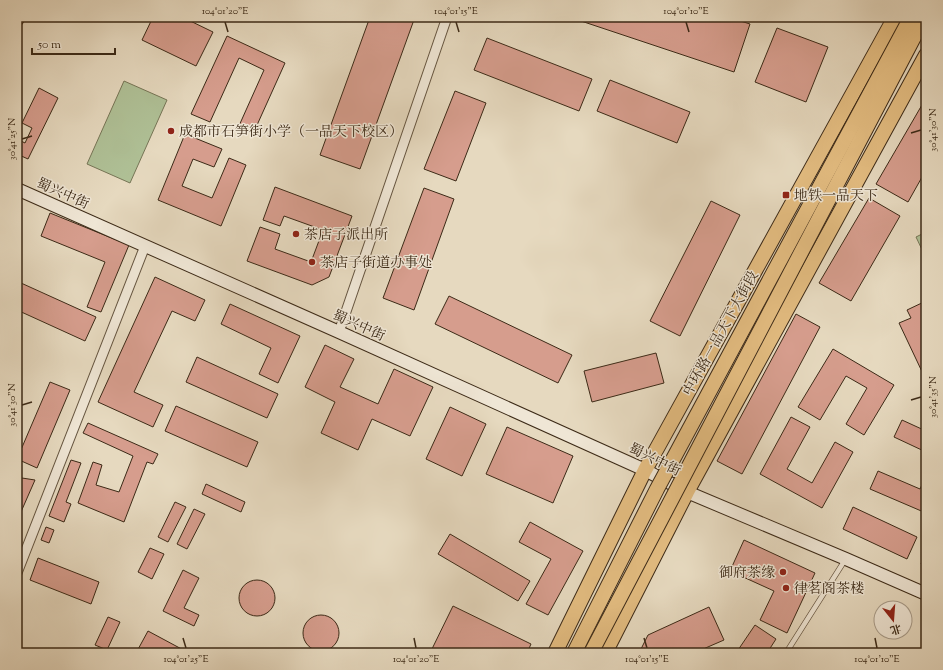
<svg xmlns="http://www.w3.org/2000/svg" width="943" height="670" font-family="'Sorts Mill Goudy','Noto Serif SC',serif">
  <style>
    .green { fill: #afc096; stroke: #767556 }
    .building { fill: #d69d8d; stroke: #3c2a17 }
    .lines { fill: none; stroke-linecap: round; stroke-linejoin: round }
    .lane-casing { stroke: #665641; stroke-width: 6 }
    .street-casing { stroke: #665641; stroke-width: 11 }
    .secondary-casing { stroke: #3c2a17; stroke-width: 14 }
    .primary-casing { stroke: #3c2a17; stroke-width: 16 }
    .lane { stroke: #efe6d5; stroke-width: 4.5 }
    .street { stroke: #efe6d5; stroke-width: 9 }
    .secondary { stroke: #efe6d5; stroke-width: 12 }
    .primary { stroke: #e3bc80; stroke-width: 14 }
    .primary-bridge-casing { stroke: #3c2a17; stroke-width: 16; stroke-linecap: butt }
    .primary-bridge { stroke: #e3bc80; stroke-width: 14 }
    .ticks { fill: none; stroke: #3c2a17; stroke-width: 1.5 }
    .poi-dot { fill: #8f2418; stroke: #efe6d5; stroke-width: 1.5 }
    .labels { text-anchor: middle; stroke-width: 3; stroke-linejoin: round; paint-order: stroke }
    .poi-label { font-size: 14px; fill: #3c2a17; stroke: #efe6d5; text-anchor: start }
    .street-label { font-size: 14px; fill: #3c2a17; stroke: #efe6d5 }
    .neatline { fill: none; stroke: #3c2a17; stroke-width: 1.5 }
    .ticks-label { font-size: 10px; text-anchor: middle; fill: #3c2a17 }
  </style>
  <rect width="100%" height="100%" fill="#e6d9bf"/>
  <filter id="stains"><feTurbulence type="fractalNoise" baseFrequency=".005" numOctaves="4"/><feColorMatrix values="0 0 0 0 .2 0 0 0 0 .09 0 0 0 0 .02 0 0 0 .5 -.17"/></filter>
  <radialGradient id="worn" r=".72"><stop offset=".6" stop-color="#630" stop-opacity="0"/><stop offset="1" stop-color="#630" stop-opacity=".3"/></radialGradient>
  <!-- green -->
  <g class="green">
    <polygon points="124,81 167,100 130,183 87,164"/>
    <polygon points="926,232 926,258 916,237"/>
  </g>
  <!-- building -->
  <g class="building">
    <polygon points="153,17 182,17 213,32 196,66 142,40"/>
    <polygon points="370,17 415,17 360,169 320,155"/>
    <polygon points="569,17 728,17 750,24 734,72"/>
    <polygon points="777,28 828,47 806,102 755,82"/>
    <polygon points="227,36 285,63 253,134 238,128 264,70 239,58 210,122 191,114"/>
    <polygon points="487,38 592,79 579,111 474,70"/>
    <polygon points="610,80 690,112 677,143 597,111"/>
    <polygon points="39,88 58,98 28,159 17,154 17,139 25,143 32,128 22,123"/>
    <polygon points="455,91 486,103 456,181 424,169"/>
    <polygon points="926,98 926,170 908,202 876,184"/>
    <polygon points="185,134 222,149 214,167 193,159 182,186 212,198 229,158 246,165 221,226 158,200"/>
    <polygon points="275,187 352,216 329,277 312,285 247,261 260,227 280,234 275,249 311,262 323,230 284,216 280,226 263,220"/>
    <polygon points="424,188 454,199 414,310 383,298"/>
    <polygon points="869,198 900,216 851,301 819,283"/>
    <polygon points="711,201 740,215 680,336 650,321"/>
    <polygon points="50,213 129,245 101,312 87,307 105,262 41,236"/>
    <polygon points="155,277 205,300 195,321 172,311 134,392 163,405 153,427 98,402"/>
    <polygon points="21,283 96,317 85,341 17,310 17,292"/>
    <polygon points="449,296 572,355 558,383 435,324"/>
    <polygon points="926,301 926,324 922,326 926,334 926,378 925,378 899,323 911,318 907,310"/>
    <polygon points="230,304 300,336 278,383 259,374 271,348 221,324"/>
    <polygon points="796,314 820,327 742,474 717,461"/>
    <polygon points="325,345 354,359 340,387 378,404 394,369 433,387 410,436 372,419 358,450 321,433 335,402 305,387"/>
    <polygon points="833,349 894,385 864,435 846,424 867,388 846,376 820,420 798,407"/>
    <polygon points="656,353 664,383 592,402 584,371"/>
    <polygon points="197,357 278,394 267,418 186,382"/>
    <polygon points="50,382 70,390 37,468 17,459"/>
    <polygon points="176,406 258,442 247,467 165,431"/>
    <polygon points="450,407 486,424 462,476 426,459"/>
    <polygon points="791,417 810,427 787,469 812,483 835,442 853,452 822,508 760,474"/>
    <polygon points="902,420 926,431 926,452 894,437"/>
    <polygon points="88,423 158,454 153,464 147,462 124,522 78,503 93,462 102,465 96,485 119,492 133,456 83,433"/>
    <polygon points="507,427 573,456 553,503 486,474"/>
    <polygon points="71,460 81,463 66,502 71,504 64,522 49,516"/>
    <polygon points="878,471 920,489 926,476 926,513 870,489"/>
    <polygon points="22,478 35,480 17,521 17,488"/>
    <polygon points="206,484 245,502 241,512 202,494"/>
    <polygon points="175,502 186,507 168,542 158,537"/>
    <polygon points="853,507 917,537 907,559 843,529"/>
    <polygon points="194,509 205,514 187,549 177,544"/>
    <polygon points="530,522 583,551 548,615 526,604 551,559 519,542"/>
    <polygon points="46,527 54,530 49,543 41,540"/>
    <polygon points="450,534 530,581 518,601 438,554"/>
    <polygon points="744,540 815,573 787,633 760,620 774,591 730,571"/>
    <polygon points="150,548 164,554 152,579 138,572"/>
    <polygon points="926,553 926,566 921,564"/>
    <polygon points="38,558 99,582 91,604 30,580"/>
    <polygon points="183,570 199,578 184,608 199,615 194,626 163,611"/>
    <circle cx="257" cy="598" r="18"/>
    <polygon points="453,606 531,644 527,653 430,653"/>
    <polygon points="709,607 724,640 694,653 639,653 648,635"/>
    <circle cx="321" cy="633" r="18"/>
    <polygon points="108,617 120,622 107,650 95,645"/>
    <polygon points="755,625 776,639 767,653 736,653"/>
    <polygon points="148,631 189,653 136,653"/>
  </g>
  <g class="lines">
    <!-- lane casing -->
    <g class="lane-casing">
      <polyline id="lane" points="786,653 845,560"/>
    </g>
    <!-- street casing -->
    <g class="street-casing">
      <g id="street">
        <polyline points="339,332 447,17"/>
        <polyline points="17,573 145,246"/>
      </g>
    </g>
    <!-- secondary casing -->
    <g class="secondary-casing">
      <g id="secondary">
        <polyline points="17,20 19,17"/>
        <polyline points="17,189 339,332 645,470 687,492 846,559 926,594"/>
      </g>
    </g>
    <!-- primary casing -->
    <g class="primary-casing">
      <g id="primary">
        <polyline points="555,653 645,470 895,17"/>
        <polyline points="605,653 687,492 926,55"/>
      </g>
    </g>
    <!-- lane -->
    <use href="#lane" class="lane"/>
    <!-- street -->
    <use href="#street" class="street"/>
    <!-- secondary -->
    <use href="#secondary" class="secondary"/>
    <!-- primary -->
    <use href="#primary" class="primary"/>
    <!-- primary-bridge casing -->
    <g class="primary-bridge-casing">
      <g id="primary-bridge">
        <polyline points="574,653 657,489 911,17"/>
        <polyline points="591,653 914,37 925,17"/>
      </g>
    </g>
    <!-- primary-bridge -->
    <use href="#primary-bridge" class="primary-bridge"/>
  </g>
  <!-- ticks -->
  <path class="ticks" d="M 225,22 L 228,32M 456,22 L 459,32M 686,22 L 689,32M 911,133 L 921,130M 22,139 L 32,136M 911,400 L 921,397M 22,405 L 32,402M 183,638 L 186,648M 414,638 L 416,648M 644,638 L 647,648M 875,638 L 877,648"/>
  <!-- markers -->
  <g class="poi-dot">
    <circle cx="171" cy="131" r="4"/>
    <rect x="782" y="191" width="8" height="8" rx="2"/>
    <circle cx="296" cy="234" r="4"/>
    <circle cx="312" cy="262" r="4"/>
    <circle cx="783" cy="572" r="4"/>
    <circle cx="786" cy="588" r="4"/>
  </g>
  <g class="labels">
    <!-- poi labels -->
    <g class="poi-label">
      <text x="179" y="136">成都市石笋街小学（一品天下校区）</text>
      <text x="794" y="200">地铁一品天下</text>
      <text x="304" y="239">茶店子派出所</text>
      <text x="320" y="267">茶店子街道办事处</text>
      <text x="775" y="577" text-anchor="end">御府茶缘</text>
      <text x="794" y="593">律茗阁茶楼</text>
    </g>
    <!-- street labels -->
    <g class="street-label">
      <text transform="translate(63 193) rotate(24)" y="5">蜀兴中街</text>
      <text transform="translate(359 325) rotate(24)" y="5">蜀兴中街</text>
      <text transform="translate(720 333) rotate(-61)" y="5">中环路一品天下大街段</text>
      <text transform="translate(655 459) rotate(26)" y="5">蜀兴中街</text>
    </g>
  </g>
  <!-- margin -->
  <rect width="943" height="670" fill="none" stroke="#e6d9bf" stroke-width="44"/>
  <!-- north arrow -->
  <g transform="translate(893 620) rotate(163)"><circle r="19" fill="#efe6d5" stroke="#a79b89"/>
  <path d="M0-3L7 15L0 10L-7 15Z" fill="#8f2418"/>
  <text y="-6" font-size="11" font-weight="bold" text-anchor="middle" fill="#3c2a17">北</text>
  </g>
  <!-- scale -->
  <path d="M32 48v6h83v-6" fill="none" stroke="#3c2a17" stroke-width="2"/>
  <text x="38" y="48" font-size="12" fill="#3c2a17" stroke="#efe6d5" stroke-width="3" paint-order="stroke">50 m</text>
  <rect x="22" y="22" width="899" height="626" class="neatline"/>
  <g class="ticks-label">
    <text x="225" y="14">104°01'20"E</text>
    <text x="456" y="14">104°01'15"E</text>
    <text x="686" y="14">104°01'10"E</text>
    <text transform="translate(932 130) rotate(-90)" y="4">30°41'30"N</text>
    <text transform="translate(11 139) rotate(-90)" y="4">30°41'25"N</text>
    <text transform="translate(932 397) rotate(-90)" y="4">30°41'35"N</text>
    <text transform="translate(11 405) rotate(-90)" y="4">30°41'30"N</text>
    <text x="186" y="662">104°01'25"E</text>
    <text x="416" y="662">104°01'20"E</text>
    <text x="647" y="662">104°01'15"E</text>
    <text x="877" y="662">104°01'10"E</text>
  </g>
  <rect width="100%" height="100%" filter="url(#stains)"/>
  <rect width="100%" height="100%" fill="url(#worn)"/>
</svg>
